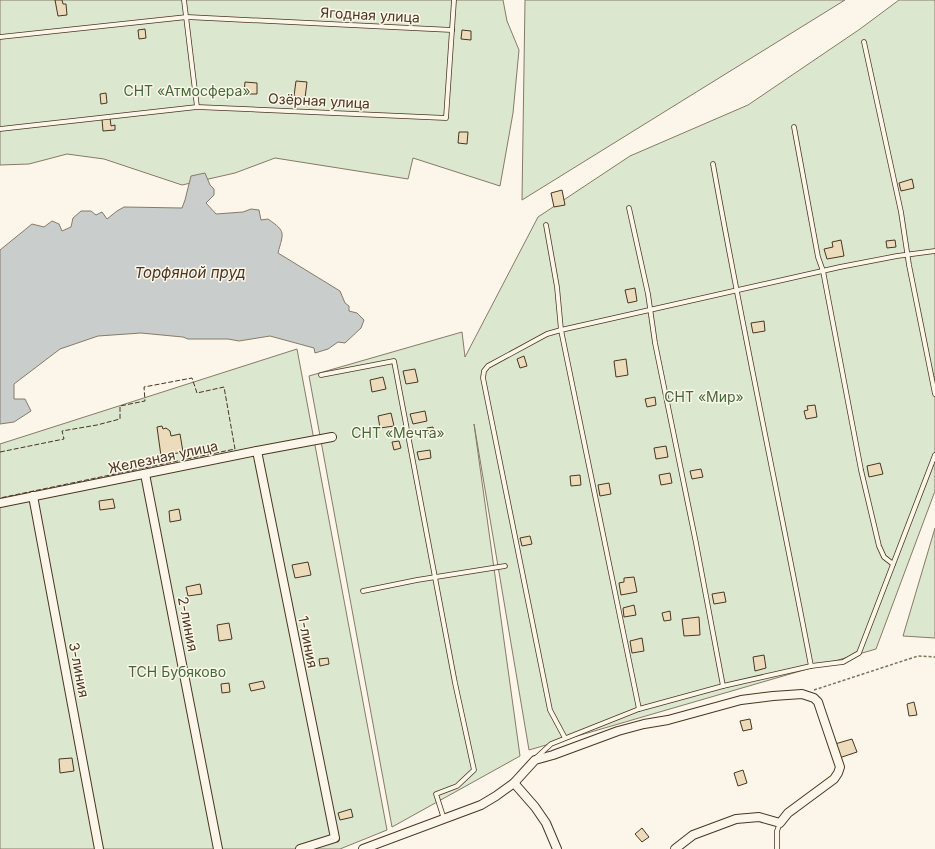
<svg xmlns="http://www.w3.org/2000/svg" width="935" height="849" font-family="Inter,sans-serif">
  <style>
    .green { fill: #dce7d0; stroke: #887966 }
    .water { fill: #c9cecd; stroke: #887966 }
    .building { fill: #ecdcbc; stroke: #4a3520 }
    .lines { fill: none; stroke-linecap: round; stroke-linejoin: round }
    .lane-casing { stroke: #4a3520; stroke-width: 5.5 }
    .street-casing { stroke: #4a3520; stroke-width: 10 }
    .path { stroke: #7f6f5c; stroke-width: 1.5; stroke-dasharray: 3 2; stroke-linecap: butt }
    .lane { stroke: #fbf6e9; stroke-width: 4 }
    .street { stroke: #fbf6e9; stroke-width: 8 }
    .fence { stroke: #4a3520; stroke-width: 1; stroke-dasharray: 5 2; stroke-linecap: butt }
    .labels { text-anchor: middle; stroke-width: 3; stroke-linejoin: round; paint-order: stroke }
    .street-label { font-size: 14px; fill: #4a3520; stroke: #fbf6e9 }
    .park-label { font-size: 14px; fill: #436837; stroke: #fbf6e9 }
    .water-label { font-size: 15px; font-style: italic; fill: #4a3520; stroke: #fbf6e9 }
  </style>
  <rect width="100%" height="100%" fill="#fbf6e9"/>
  <!-- green -->
  <g class="green">
    <polygon points="0,0 503,0 507,21 519,50 513,113 500,186 413,158 408,179 275,158 235,173 182,185 104,159 67,154 29,164 0,165"/>
    <polygon points="525,0 845,0 522,200"/>
    <polygon points="899,0 935,0 935,491 876,649 529,750 474,424 520,756 392,827 309,376 462,332 465,357 538,217 630,156 748,105 860,29"/>
    <polygon points="297,349 387,830 340,849 0,849 0,444"/>
    <polygon points="935,528 935,638 903,636"/>
  </g>
  <!-- water -->
  <path class="water" d="M 205,173 L 210,185 L 214,189 L 214,195 L 206,203 L 216,214 L 243,212 L 251,209 L 259,210 L 261,220 L 268,219 C 287,232 283,233 278,253 L 340,291 L 345,303 L 349,306 L 349,311 L 357,313 L 364,320 L 361,328 L 345,343 L 338,342 L 328,349 L 315,353 L 314,348 L 270,336 L 239,341 L 228,339 L 188,339 L 183,337 L 141,333 L 98,336 L 60,349 L 14,384 L 14,399 L 25,399 L 31,411 L 14,422 L 0,424 L 0,250 L 32,224 L 44,227 L 52,221 L 59,224 L 62,231 L 71,227 L 73,218 L 81,211 L 91,211 L 96,215 L 102,212 L 107,219 L 117,211 L 124,207 L 182,208 L 185,200 L 191,176 Z"/>
  <!-- building -->
  <g class="building">
    <polygon points="55,0 62,0 63,4 66,4 67,15 58,16"/>
    <polygon points="145,29 146,38 139,39 138,30"/>
    <polygon points="462,30 471,31 471,40 461,39"/>
    <polygon points="296,81 307,82 305,98 294,96"/>
    <polygon points="245,82 257,83 257,94 244,94"/>
    <polygon points="106,93 107,103 101,104 100,94"/>
    <polygon points="110,118 111,126 115,125 115,130 103,131 102,119"/>
    <polygon points="459,132 468,132 467,144 458,143"/>
    <polygon points="912,179 914,188 901,191 899,183"/>
    <polygon points="562,190 565,205 554,207 551,193"/>
    <polygon points="841,240 844,256 827,259 824,249 833,247 832,242"/>
    <polygon points="895,240 896,247 887,248 886,241"/>
    <polygon points="635,288 637,301 628,303 625,290"/>
    <polygon points="764,321 765,331 753,333 751,323"/>
    <polygon points="524,356 527,366 520,368 517,359"/>
    <polygon points="626,359 628,375 616,377 614,361"/>
    <polygon points="415,369 418,382 406,384 403,371"/>
    <polygon points="383,377 386,389 372,392 370,380"/>
    <polygon points="655,397 656,405 647,407 645,399"/>
    <polygon points="815,405 817,417 806,419 804,411 808,410 807,406"/>
    <polygon points="425,411 427,421 413,424 410,414"/>
    <polygon points="391,413 394,426 380,428 378,416"/>
    <polygon points="162,426 163,429 166,428 170,431 171,436 180,434 183,452 161,456 157,427"/>
    <polygon points="433,427 434,435 429,435 427,428"/>
    <polygon points="399,441 401,448 394,450 392,442"/>
    <polygon points="666,446 668,457 656,459 654,448"/>
    <polygon points="430,450 431,458 419,460 417,452"/>
    <polygon points="880,463 883,474 869,477 867,466"/>
    <polygon points="701,469 703,477 692,479 690,471"/>
    <polygon points="670,473 672,483 661,485 659,475"/>
    <polygon points="580,475 581,485 571,486 570,476"/>
    <polygon points="609,483 611,494 600,496 598,485"/>
    <polygon points="113,499 115,508 100,510 99,501"/>
    <polygon points="179,509 181,520 170,522 169,511"/>
    <polygon points="530,536 532,544 522,546 520,538"/>
    <polygon points="308,562 311,575 295,578 292,565"/>
    <polygon points="634,577 637,592 621,595 619,583 624,582 624,578"/>
    <polygon points="200,584 202,594 188,596 186,587"/>
    <polygon points="724,592 726,602 714,604 712,594"/>
    <polygon points="634,605 636,615 624,617 623,608"/>
    <polygon points="670,611 671,620 664,621 662,613"/>
    <polygon points="699,617 700,635 684,636 682,619"/>
    <polygon points="229,623 232,639 219,641 217,625"/>
    <polygon points="642,638 644,651 632,653 630,641"/>
    <polygon points="764,655 766,668 755,671 753,657"/>
    <polygon points="328,658 329,664 320,666 319,659"/>
    <polygon points="263,681 265,688 251,691 249,684"/>
    <polygon points="229,683 230,692 222,693 221,684"/>
    <polygon points="914,702 917,715 909,716 907,704"/>
    <polygon points="750,719 752,729 743,731 740,721"/>
    <polygon points="852,739 857,752 839,758 835,744"/>
    <polygon points="72,758 74,771 60,773 59,759"/>
    <polygon points="743,770 747,783 738,786 734,773"/>
    <polygon points="351,809 353,817 340,820 338,813"/>
    <polygon points="642,828 649,837 642,842 635,834"/>
  </g>
  <g class="lines">
    <!-- lane casing -->
    <g class="lane-casing">
      <g id="lane">
        <polyline points="184,0 197,107"/>
        <polyline points="0,37 187,17 452,30"/>
        <polyline points="864,42 901,212 909,265 935,394"/>
        <polyline points="794,127 818,257 823,271 861,470 879,546 884,557 893,564"/>
        <polyline points="0,129 197,107 446,118 454,0"/>
        <path d="M 713,164 C 743,332 779,499 811,666"/>
        <polyline points="629,208 648,294 655,343 696,543 723,686"/>
        <polyline points="546,225 557,287 561,330 639,709"/>
        <polyline points="321,375 394,361 455,683 474,770 457,786 436,794 444,819"/>
        <polyline points="363,591 417,580 505,566"/>
        <polyline points="565,738 550,710 483,378 484,371 488,366 547,334 561,330 840,267 897,256 935,251"/>
        <polyline points="537,757 551,744 639,709 723,686 811,666 843,662 859,653 935,455"/>
        <polyline points="777,849 777,831 780,823"/>
      </g>
    </g>
    <!-- street casing -->
    <g class="street-casing">
      <g id="street">
        <polyline points="257,451 335,838 300,849"/>
        <polyline points="145,474 218,849"/>
        <polyline points="33,496 99,849"/>
        <polyline points="0,503 257,451 332,437"/>
        <polyline points="514,783 535,807 546,823 557,849"/>
        <polyline points="363,849 481,805 496,796 514,783 535,760 553,755 618,731 644,724 668,720 741,700 773,696 802,694 814,698 818,702 822,714 840,767 838,773 834,779 788,813 780,823 759,817 736,819 693,835 675,849"/>
      </g>
    </g>
    <!-- path -->
    <polyline class="path" points="814,690 918,656 935,657"/>
    <!-- lane -->
    <use href="#lane" class="lane"/>
    <!-- street -->
    <use href="#street" class="street"/>
    <!-- fence -->
    <polyline class="fence" points="0,452 64,439 62,431 97,425 120,419 120,406 145,401 144,387 192,378 197,393 224,387 235,449 0,498"/>
  </g>
  <g class="labels">
    <!-- street labels -->
    <g class="street-label">
      <text transform="translate(370 15) rotate(3)" y="5">Ягодная улица</text>
      <text transform="translate(319 101) rotate(3)" y="5">Озёрная улица</text>
      <text transform="translate(163 457) rotate(-12)" y="5">Железная улица</text>
      <text transform="translate(188 624) rotate(79)" y="5">2-линия</text>
      <text transform="translate(308 642) rotate(79)" y="5">1-линия</text>
      <text transform="translate(79 670) rotate(79)" y="5">3-линия</text>
    </g>
    <!-- park labels -->
    <g class="park-label">
      <text x="187" y="96">СНТ «Атмосфера»</text>
      <text x="704" y="402">СНТ «Мир»</text>
      <text x="398" y="438">СНТ «Мечта»</text>
      <text x="177" y="677">ТСН Бубяково</text>
    </g>
    <!-- water labels -->
    <g class="water-label">
      <text x="190" y="278">Торфяной пруд</text>
    </g>
  </g>
</svg>
